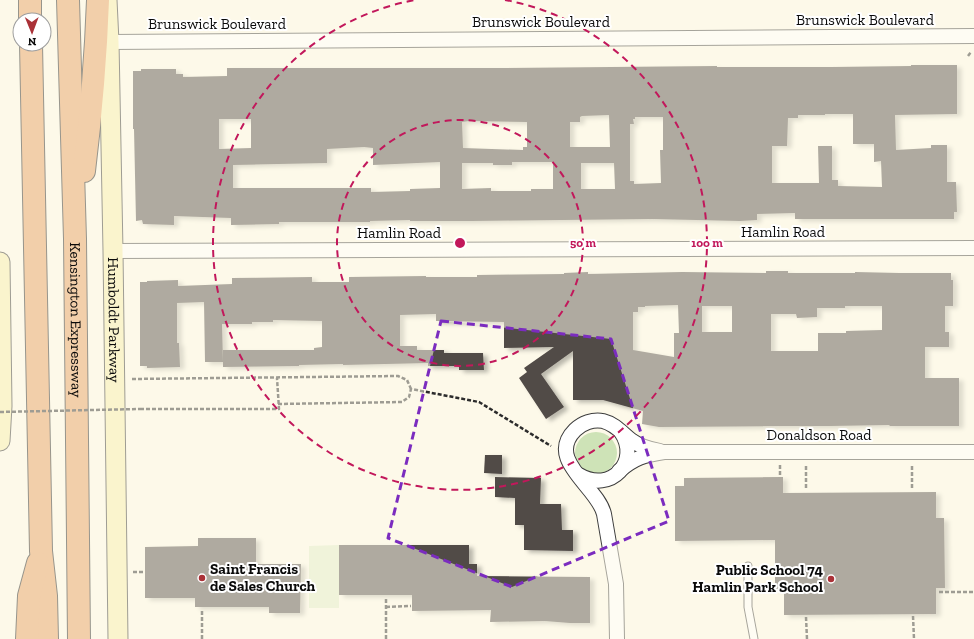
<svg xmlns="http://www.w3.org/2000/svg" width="974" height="639" font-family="'Zilla Slab',serif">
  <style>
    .green { fill: #cee3b7 }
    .pitch { fill: #dfebc7 }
    .building { fill: #514b47; fill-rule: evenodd; filter: url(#shadow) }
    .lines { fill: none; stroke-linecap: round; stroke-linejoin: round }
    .lane-casing { stroke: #3d3d3d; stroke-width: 9 }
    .street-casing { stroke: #3d3d3d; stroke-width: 16 }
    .secondary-casing { stroke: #2c2c2c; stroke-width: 21 }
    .highway-casing { stroke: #1b1b1b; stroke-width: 24 }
    .path { stroke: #2c2c2c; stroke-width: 2.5; stroke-dasharray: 4 2; stroke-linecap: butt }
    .lane { stroke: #fff; stroke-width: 7 }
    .street { stroke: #fff; stroke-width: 14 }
    .secondary { stroke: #f7eeaa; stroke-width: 19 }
    .highway { stroke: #e59b5e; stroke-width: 22 }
    .path-bridge { stroke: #2c2c2c; stroke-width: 2.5; stroke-dasharray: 4 2; stroke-linecap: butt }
    .marked { fill: none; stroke: #7b2cbf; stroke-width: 3; stroke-dasharray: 8 5; stroke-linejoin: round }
    .ring { fill: none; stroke: #c2185b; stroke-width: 2; stroke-dasharray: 7 5 }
    .poi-dot { fill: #aa3137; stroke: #fff; stroke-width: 1.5 }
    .labels { text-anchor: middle; stroke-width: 4; stroke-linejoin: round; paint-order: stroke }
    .street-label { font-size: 15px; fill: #0a0a0a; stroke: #fff }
    .poi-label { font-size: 15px; font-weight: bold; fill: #0a0a0a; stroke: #fff; text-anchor: start }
    .centre { fill: #c2185b; stroke: #fff; stroke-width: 2 }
    .ring-label { font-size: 12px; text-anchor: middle; font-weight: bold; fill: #c2185b; stroke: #fff; stroke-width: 4; stroke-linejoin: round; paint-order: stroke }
  </style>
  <defs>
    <filter id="shadow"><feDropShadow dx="4.5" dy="2.5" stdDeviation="2" flood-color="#0004"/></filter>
  </defs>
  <rect width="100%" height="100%" fill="#fdf9e9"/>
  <!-- green -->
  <circle class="green" cx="596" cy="453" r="21"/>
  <!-- pitch -->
  <polygon class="pitch" points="339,545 339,608 309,608 309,546"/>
  <!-- building -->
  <g class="building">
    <path d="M 911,65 L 957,65 L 957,114 L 895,115 L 896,150 L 931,148 L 931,145 L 947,145 L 947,182 L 956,182 L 957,212 L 954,212 L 954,219 L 795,219 L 795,213 L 757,214 L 757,220 L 740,221 L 652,219 L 471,221 L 410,221 L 410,220 L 370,221 L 370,222 L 279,222 L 279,224 L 231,225 L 231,218 L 174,216 L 174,225 L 143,224 L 142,220 L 136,221 L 134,129 L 133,129 L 133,71 L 141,71 L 141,69 L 176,69 L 176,74 L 183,74 L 183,77 L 227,76 L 227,68 L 506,68 L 717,66 L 717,67 L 832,67 L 911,66 ZM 825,114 L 853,114 L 853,144 L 874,144 L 874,162 L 881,161 L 882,187 L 838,186 L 838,180 L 832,180 L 832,146 L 818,146 L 819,183 L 772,183 L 772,146 L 787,146 L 788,118 L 798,118 L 798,115 L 825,115 ZM 609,115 L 610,147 L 570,147 L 570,122 L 580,122 L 580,117 L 582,116 ZM 635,117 L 663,117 L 663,150 L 660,150 L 661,183 L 634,184 L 634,181 L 630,181 L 630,124 L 634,124 L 633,119 L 635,119 ZM 219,119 L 251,119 L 251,148 L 219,149 ZM 469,121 L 527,122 L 527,147 L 523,147 L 523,150 L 463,148 L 462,122 ZM 364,147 L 373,148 L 373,165 L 440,162 L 440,188 L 410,189 L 410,191 L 371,192 L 371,188 L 233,188 L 233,165 L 327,163 L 327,149 ZM 512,162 L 553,162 L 553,189 L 531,189 L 531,191 L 491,191 L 491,188 L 462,189 L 462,163 L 493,163 L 493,165 L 512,165 ZM 581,163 L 614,163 L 615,189 L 581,189 Z"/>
    <path d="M 766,271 L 788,271 L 788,273 L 855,273 L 855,272 L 899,273 L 951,273 L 951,280 L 953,280 L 953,306 L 945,306 L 945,332 L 949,332 L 949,347 L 925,347 L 925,378 L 959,378 L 959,426 L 890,426 L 889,425 L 830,426 L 784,426 L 659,427 L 642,424 L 643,411 L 603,400 L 573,400 L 573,351 L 541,374 L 564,407 L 546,419 L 519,378 L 527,372 L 524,368 L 554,347 L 504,348 L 504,322 L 436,321 L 436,314 L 400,315 L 400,346 L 417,346 L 417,350 L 444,350 L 444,353 L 483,353 L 484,370 L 459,370 L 459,366 L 428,366 L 428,363 L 343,365 L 343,364 L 299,365 L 299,366 L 223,367 L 223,350 L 314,350 L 314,348 L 322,347 L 322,321 L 273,320 L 273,322 L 252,322 L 252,324 L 222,324 L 223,362 L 205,362 L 204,302 L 177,303 L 177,343 L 179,343 L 180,367 L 147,368 L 147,366 L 140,366 L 140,282 L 147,282 L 147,281 L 178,280 L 178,286 L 232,284 L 232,278 L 312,277 L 312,282 L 349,282 L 349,277 L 426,276 L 426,277 L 477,277 L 477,275 L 564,274 L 564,273 L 588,272 L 588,274 L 682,272 L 766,273 ZM 678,305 L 679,333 L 674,333 L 674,357 L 633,350 L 633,312 L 638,312 L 638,307 L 645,307 L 645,306 ZM 702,306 L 732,306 L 732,332 L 702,332 ZM 845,306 L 882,306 L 882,330 L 846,331 L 846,333 L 818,333 L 818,351 L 771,351 L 771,314 L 796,314 L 797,318 L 817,317 L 817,308 L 845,308 Z"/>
    <polygon points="485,455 502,455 502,474 484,473"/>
    <polygon points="495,477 541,478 540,504 561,504 562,530 573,530 573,551 524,550 524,525 515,525 515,498 495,497"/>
    <polygon points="783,477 783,493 936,492 936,518 944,518 945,588 936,588 936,614 784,615 784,589 775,589 775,540 675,541 675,486 684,486 684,478"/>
    <polygon points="198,538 256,538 256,564 301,564 300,613 269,613 269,607 195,607 195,598 145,598 145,547 198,546"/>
    <polygon points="339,545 469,545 469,564 477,564 477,576 590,577 590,623 570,623 545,621 490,622 491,610 412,611 412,595 339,595"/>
  </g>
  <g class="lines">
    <!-- lane casing -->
    <g class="lane-casing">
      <polyline id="lane" points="748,566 748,607 754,639"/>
    </g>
    <!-- street casing -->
    <g class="street-casing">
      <g id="street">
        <polyline points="109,42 974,36"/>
        <polyline points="113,251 974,248"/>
        <path d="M 619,471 C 634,458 644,455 664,452 L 974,452"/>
        <path d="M 579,475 C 611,494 641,461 621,432"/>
        <path d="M 617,639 L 616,584 L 604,514 C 598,487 545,460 575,430 C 582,423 593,419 603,421 C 615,424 622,433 631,440 C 639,446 649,449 660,451"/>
      </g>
    </g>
    <!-- secondary casing -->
    <g class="secondary-casing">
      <g id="secondary">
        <path id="s1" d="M 107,0 L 109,42 L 113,251 L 118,639"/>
        <polyline points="0,262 2,406 0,441"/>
      </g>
    </g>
    <!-- highway casing -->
    <g class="highway-casing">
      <g id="highway">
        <polyline points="30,0 30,20"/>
        <path id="s2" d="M 68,0 L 75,239 L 79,639"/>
        <polyline points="31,44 41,551 46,596 47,639"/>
        <path d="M 84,171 C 91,114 96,57 98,0"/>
        <polyline points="27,639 29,596 38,563"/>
      </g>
    </g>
    <!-- path -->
    <g class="path">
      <polyline points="968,56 971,52"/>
      <polyline points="132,379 398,376 407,380 411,389"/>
      <polyline points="278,404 402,402 409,397 411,389 479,402 551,446"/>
      <polyline points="140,409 279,409 277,378"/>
      <polyline points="780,465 780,475"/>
      <polyline points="806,466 806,489"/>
      <polyline points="912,466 912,490"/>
      <polyline points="133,572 144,572"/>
      <polyline points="939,592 974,592"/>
      <polyline points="386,607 411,606"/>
      <polyline points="202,611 202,639"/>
      <polyline points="913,616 914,639"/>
      <polyline points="806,617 807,639"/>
      <polyline points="386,639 386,598"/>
    </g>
    <!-- lane -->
    <use href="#lane" class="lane"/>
    <!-- street -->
    <use href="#street" class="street"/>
    <!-- secondary -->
    <use href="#secondary" class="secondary"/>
    <!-- highway -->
    <use href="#highway" class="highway"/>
    <!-- path-bridge -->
    <polyline class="path-bridge" points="0,412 140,409"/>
  </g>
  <!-- marked area -->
  <path d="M0 0H974V639H0ZM 441,321 L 611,339 L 669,521 L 512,587 L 388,538 Z" fill="#fdf9e9" fill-opacity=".55" fill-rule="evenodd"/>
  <path class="marked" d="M 441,321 L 611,339 L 669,521 L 512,587 L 388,538 Z"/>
  <!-- distance rings -->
  <g class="ring">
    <circle cx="460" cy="243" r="123"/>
    <path d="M505 0A247 247 0 1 1 415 0"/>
  </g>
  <!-- markers -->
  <g class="poi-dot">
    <circle cx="202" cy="578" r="4"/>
    <circle cx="831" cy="579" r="4"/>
  </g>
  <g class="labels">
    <!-- street labels -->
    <g class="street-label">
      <text x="865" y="25">Brunswick Boulevard</text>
      <text x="541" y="27">Brunswick Boulevard</text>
      <text x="217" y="29">Brunswick Boulevard</text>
      <text x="783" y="237">Hamlin Road</text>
      <text x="399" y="238">Hamlin Road</text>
      <text dy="5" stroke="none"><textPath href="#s2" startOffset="320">Kensington Expressway</textPath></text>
      <text dy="5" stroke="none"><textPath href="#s1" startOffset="320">Humboldt Parkway</textPath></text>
      <text x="819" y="440">Donaldson Road</text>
    </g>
    <!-- poi labels -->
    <g class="poi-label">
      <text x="210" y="574">Saint Francis<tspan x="210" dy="17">de Sales Church</tspan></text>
      <text x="823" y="575" text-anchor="end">Public School 74<tspan x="823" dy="17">Hamlin Park School</tspan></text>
    </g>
  </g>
  <circle cx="460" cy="243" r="6" class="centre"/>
  <g class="ring-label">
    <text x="583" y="247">50 m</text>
    <text x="707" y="247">100 m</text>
  </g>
  <!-- north arrow -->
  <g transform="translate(32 32) rotate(179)"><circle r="19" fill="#ffffff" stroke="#9d9d9d"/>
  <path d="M0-3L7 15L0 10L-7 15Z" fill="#aa3137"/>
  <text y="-6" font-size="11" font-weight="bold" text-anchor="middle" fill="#0a0a0a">N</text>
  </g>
</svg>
